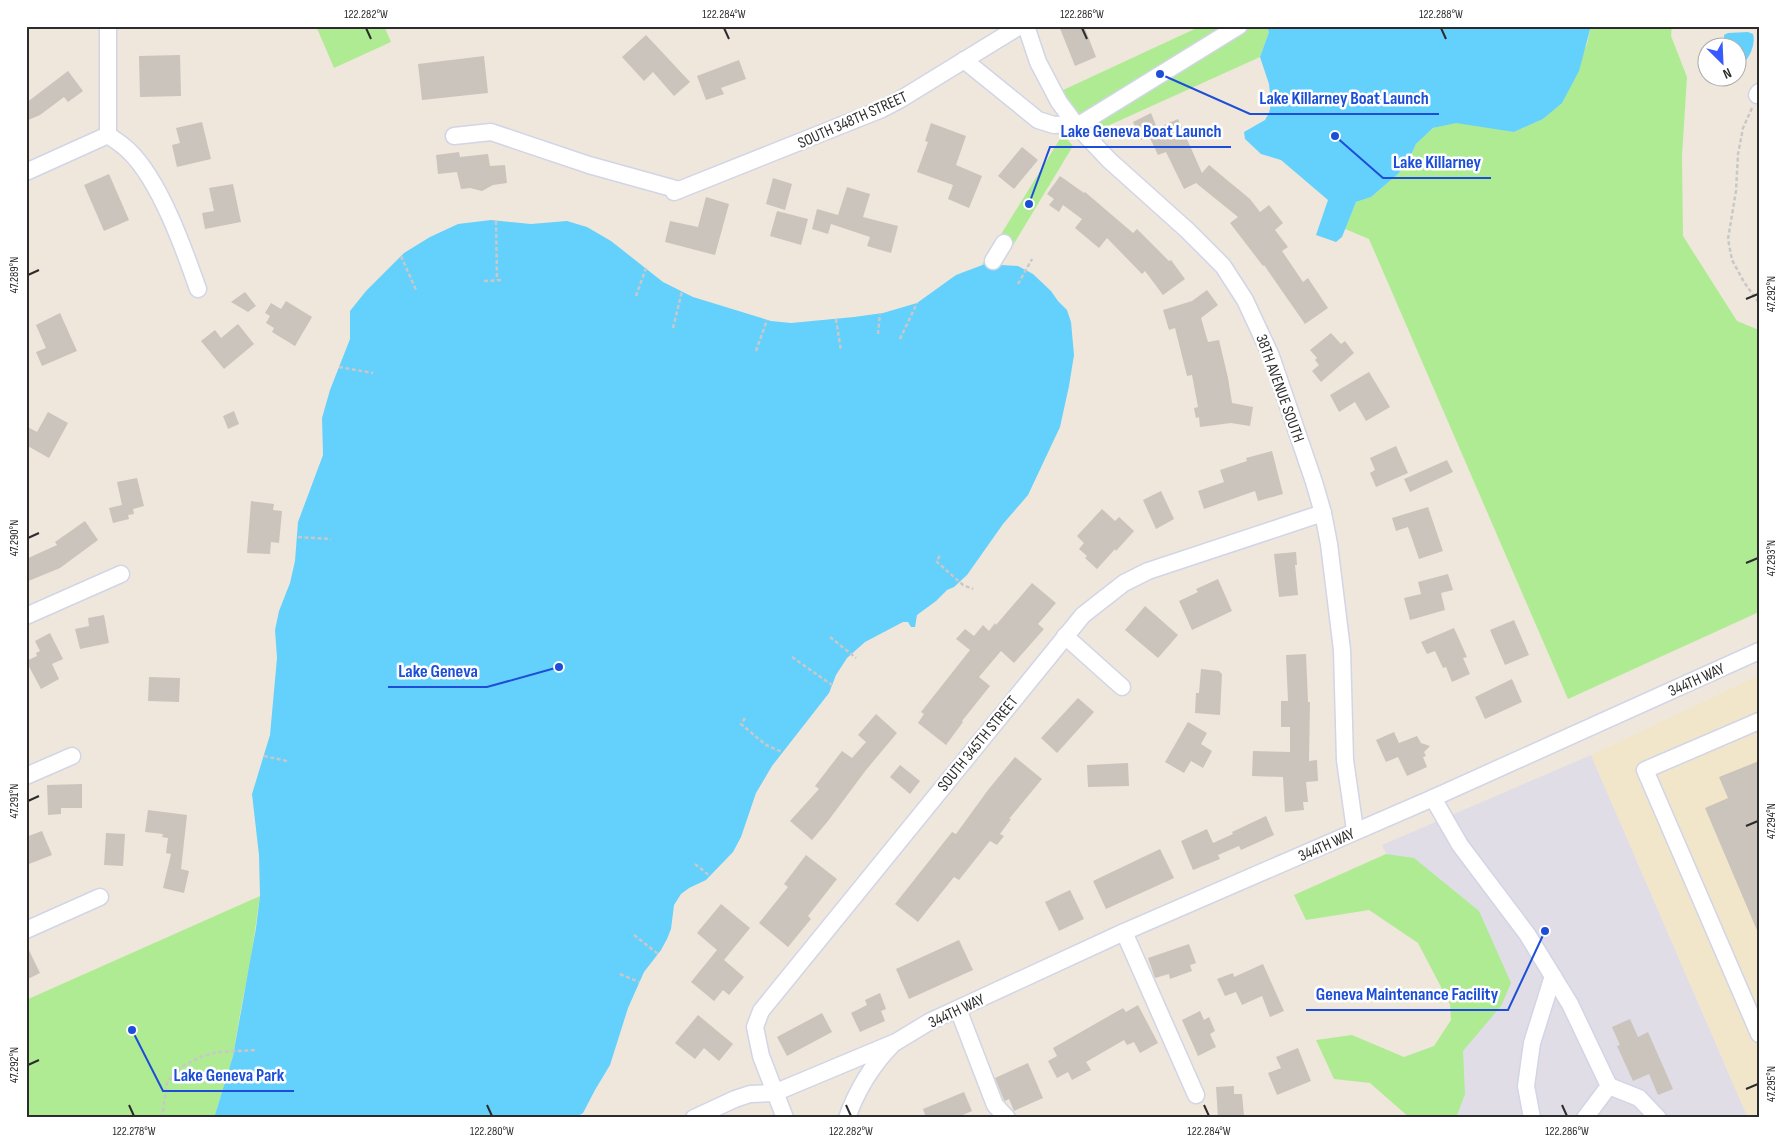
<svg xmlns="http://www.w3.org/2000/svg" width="1785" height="1144" font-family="'Sofia Sans Condensed',sans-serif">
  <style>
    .industrial { fill: #e0dde7 }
    .education { fill: #f2e6ca }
    .green { fill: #afeb93 }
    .water { fill: #64d0fc }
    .building { fill: #cac4bc }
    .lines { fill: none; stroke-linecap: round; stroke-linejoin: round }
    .minor-casing { stroke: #d1d5e6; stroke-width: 19 }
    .path { stroke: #c8c8c8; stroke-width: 2.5; stroke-dasharray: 4 2.5; stroke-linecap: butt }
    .minor { stroke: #fff; stroke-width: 16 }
    .ticks { fill: none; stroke: #2c2c2c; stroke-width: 2 }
    .labels { text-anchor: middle; stroke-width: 5; stroke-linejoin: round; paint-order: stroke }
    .street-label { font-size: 16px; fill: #2c2c2c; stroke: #fff }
    .leader { fill: none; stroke: #1d4ed8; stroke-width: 2 }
    .callout-dot { fill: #1d4ed8; stroke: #fff; stroke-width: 2 }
    .callout-label { font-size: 18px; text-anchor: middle; font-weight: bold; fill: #1d4ed8; stroke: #fff; stroke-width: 5; stroke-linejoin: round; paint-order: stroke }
    .neatline { fill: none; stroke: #2c2c2c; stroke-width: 2 }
    .ticks-label { font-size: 12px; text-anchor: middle; fill: #2c2c2c }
  </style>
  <rect width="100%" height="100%" fill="#efe7dc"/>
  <!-- industrial -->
  <polygon class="industrial" points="1591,755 1748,1118 1426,1118 1463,1016 1382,845"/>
  <!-- education -->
  <polygon class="education" points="1759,675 1759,1118 1748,1118 1591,755"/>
  <!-- green -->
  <g class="green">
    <polygon points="316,26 384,26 391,42 334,68"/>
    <polygon points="1201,26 1266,26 1269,32 1260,57 1092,133 1061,91"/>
    <polygon points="1591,26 1672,26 1671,36 1687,77 1682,156 1683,236 1737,321 1759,330 1759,612 1568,699 1369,239 1345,229 1356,202 1371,197 1398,174 1408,161 1416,144 1433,128 1456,122 1514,132 1543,119 1562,102 1587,44"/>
    <polygon points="1063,134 1073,146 1001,265 993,261 982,265"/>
    <polygon points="1386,854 1414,858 1479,911 1511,983 1501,1006 1463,1051 1465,1094 1456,1118 1410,1118 1370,1083 1334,1079 1316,1040 1352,1035 1404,1057 1434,1046 1451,1020 1450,1004 1418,943 1369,910 1306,920 1294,895"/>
    <polygon points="260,896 250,965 242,1003 233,1056 214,1118 26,1118 26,1000"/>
  </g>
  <!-- water -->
  <g class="water">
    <polygon points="1266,26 1591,26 1579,71 1562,103 1543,119 1514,132 1456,123 1433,128 1416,144 1408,161 1398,174 1371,197 1356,202 1342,237 1336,242 1316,235 1328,200 1281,160 1261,154 1245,139 1244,132 1265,120 1269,113 1271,103 1269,84 1260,57 1269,32"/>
    <path d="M 1748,32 L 1753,34 C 1756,44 1749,62 1739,65 L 1738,48 L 1725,47 L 1724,35 L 1728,33 Z"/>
    <polygon points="491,220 531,224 567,221 587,227 611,241 663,282 693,297 771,321 791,323 854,317 883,313 917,303 956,275 993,261 1001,265 1018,266 1033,274 1051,291 1058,301 1067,310 1071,322 1074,355 1069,386 1060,427 1028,495 1003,524 967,575 954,587 947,590 936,601 917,615 915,627 911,627 908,622 903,622 865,642 847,658 836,675 829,693 772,766 756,793 741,837 733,852 706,880 689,888 681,894 674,905 671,929 667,939 661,950 644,972 628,1008 610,1065 595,1090 583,1113 574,1118 214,1118 233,1056 256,928 260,896 259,855 252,794 270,735 277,658 275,630 279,611 290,583 295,561 298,522 323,455 322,418 330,390 350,339 350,311 366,291 404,253 430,237 458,224"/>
  </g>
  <!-- building -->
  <g class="building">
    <polygon points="1059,26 1084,26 1096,57 1075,66"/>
    <polygon points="646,35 690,82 674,96 653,72 644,81 622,57"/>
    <polygon points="180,55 181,96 140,97 139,56"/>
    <polygon points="484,56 488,93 422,100 418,64"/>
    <polygon points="739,60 746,79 721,88 724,94 706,100 697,76"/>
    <polygon points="68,71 83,91 68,102 64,97 40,115 26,121 26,103"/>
    <polygon points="1151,113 1157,128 1178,119 1202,173 1209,165 1250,199 1260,212 1269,205 1283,223 1275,230 1288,247 1282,251 1303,282 1308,278 1328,308 1305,324 1264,265 1263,266 1230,223 1238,217 1196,183 1184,189 1166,152 1158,155 1149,136 1141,140 1133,122"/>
    <polygon points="202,122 211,159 177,167 172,145 180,143 176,128"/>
    <polygon points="931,123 966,136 956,165 982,176 969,208 948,199 953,185 917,172 928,142 925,141"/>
    <polygon points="1022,147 1038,160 1014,189 998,176"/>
    <polygon points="459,152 460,157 488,154 490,166 505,165 507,183 493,185 482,191 470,188 461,189 457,172 438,174 436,155"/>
    <polygon points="109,174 129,220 104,231 84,185"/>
    <polygon points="1060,176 1084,193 1085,192 1133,233 1137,229 1169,261 1171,260 1185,279 1163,295 1145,271 1142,274 1107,238 1099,248 1075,228 1082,219 1063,205 1059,212 1049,205 1054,199 1047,194"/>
    <polygon points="773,178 792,184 785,210 766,204"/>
    <polygon points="233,184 241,222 205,229 202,213 214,211 209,188"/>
    <polygon points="847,187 870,194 863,217 898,226 891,253 867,246 870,237 831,224 828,234 812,229 817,209 838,215"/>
    <polygon points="706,197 729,204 715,255 665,242 670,221 698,227"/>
    <polygon points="777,211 808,219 801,245 770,236"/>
    <polygon points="1207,290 1218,305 1201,318 1208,342 1219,340 1228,378 1232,403 1253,407 1250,426 1231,423 1200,427 1199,417 1196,418 1194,408 1198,407 1192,375 1187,376 1175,328 1169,330 1163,310 1192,301"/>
    <polygon points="245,292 256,306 248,312 231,302"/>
    <polygon points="286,301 312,317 295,346 272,332 274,328 266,323 270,316 265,313 271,303 281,309"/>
    <polygon points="60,313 77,351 42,366 36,352 46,348 36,325"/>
    <polygon points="238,324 254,344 224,369 201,341 215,330 221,338"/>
    <polygon points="1331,333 1341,344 1345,341 1354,353 1321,382 1312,371 1319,365 1315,360 1317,358 1310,350"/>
    <polygon points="1369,372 1390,407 1366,421 1355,402 1339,412 1330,395"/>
    <polygon points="234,411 239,424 228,429 223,416"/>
    <polygon points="48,412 68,423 49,458 26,445 26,426 37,432"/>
    <polygon points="1396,446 1408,473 1376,487 1370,473 1375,470 1370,458"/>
    <polygon points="1272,451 1283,494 1258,501 1255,491 1204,509 1198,491 1224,482 1220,470 1247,461 1246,458"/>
    <polygon points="1447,460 1453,472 1410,492 1404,479"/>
    <polygon points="137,478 144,506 133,509 134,514 128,515 129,519 113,523 109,508 122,505 117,482"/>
    <polygon points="1161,491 1174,519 1156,529 1143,500"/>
    <polygon points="251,501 274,504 273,510 282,511 279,543 271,542 270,554 247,553"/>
    <polygon points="1428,507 1443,551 1419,559 1408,527 1396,531 1392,518"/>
    <polygon points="1102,509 1115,521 1119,517 1134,531 1116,551 1115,549 1097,569 1085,558 1087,556 1079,549 1084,543 1077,536"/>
    <polygon points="85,521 98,540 60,568 26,582 26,559 57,545 55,542"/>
    <polygon points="1296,552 1297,565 1295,565 1298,595 1279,597 1274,554"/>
    <polygon points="1448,574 1453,590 1441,593 1445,610 1410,620 1404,598 1421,594 1418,582"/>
    <polygon points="1218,579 1232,611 1192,630 1179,601 1198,592 1196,589"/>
    <polygon points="1032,583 1056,603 1038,624 1044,629 1014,663 1001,651 979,677 990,686 962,721 963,722 946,745 918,723 924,714 921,712 970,650 956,639 965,629 974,636 983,625 989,631 995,623 996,625"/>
    <polygon points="1145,606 1178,635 1158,658 1125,630"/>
    <polygon points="104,615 109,643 80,649 75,629 89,626 88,618"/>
    <polygon points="1514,620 1529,655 1505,665 1490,630"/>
    <polygon points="1454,628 1467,657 1463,658 1470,674 1452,682 1446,667 1443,668 1435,651 1427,654 1421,642"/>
    <polygon points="50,633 63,659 52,664 59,679 41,689 26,661 37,656 36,653 40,651 35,641"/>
    <polygon points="1306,654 1308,702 1310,702 1309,761 1317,760 1318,781 1306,782 1308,802 1303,802 1304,810 1285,812 1283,777 1252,776 1253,751 1290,752 1290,727 1281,727 1281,701 1288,701 1286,655"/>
    <polygon points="1201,669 1219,671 1222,674 1220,715 1195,713 1196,693 1199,693"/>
    <polygon points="149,677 180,678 179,702 148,701"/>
    <polygon points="1512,679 1522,702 1485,719 1475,697"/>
    <polygon points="1078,698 1094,712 1057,753 1041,738"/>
    <polygon points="876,714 897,733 866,770 828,821 812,840 790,821 819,789 815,786 842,751 852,758 866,742 858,735"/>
    <polygon points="1188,722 1207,733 1201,744 1212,751 1203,768 1191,761 1184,773 1165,762"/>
    <polygon points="1394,732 1399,743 1417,736 1421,743 1430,746 1424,752 1426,756 1423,757 1427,767 1407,776 1398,757 1386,762 1376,740"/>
    <polygon points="1015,757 1042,779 1009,819 1011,819 1000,834 1004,836 997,845 990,841 959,880 954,877 918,922 895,904 952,832 956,834 988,790"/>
    <polygon points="1759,761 1759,935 1705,808 1728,798 1719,777"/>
    <polygon points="1128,763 1129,786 1088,787 1087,765"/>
    <polygon points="900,765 920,781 910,794 890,777"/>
    <polygon points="82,784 82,808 61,808 61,814 48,815 47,785"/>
    <polygon points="148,810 187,815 181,869 189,871 184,893 163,888 171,854 166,853 168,838 162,837 163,834 145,832"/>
    <polygon points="1266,816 1274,835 1241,850 1239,846 1218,855 1220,859 1193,870 1181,841 1207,829 1213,843 1233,834 1232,832"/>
    <polygon points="42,831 52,855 29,864 26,857 26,837"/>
    <polygon points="106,833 125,834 123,866 104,865"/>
    <polygon points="1160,849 1174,878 1106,909 1093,881"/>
    <polygon points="806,855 837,879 808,916 811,919 788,947 759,923 788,887 784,884"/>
    <polygon points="1070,890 1084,919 1059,931 1045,902"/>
    <polygon points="721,904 750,928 724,960 744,977 729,995 723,990 714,1001 691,982 717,950 697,933"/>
    <polygon points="959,940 973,970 909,999 896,969"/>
    <polygon points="26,944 40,973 26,980"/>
    <polygon points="1189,944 1196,963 1190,965 1192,971 1170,979 1169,974 1155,978 1148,958"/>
    <polygon points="1263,964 1284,1011 1270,1017 1262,996 1242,1005 1236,992 1225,996 1217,979 1233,973 1234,977"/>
    <polygon points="880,993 886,1009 881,1011 885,1021 860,1032 851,1013 867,1005 865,1000"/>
    <polygon points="1138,1005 1158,1043 1140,1053 1134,1042 1127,1045 1124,1040 1086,1062 1091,1070 1072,1080 1068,1072 1057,1078 1048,1061 1057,1056 1053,1048 1123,1008 1126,1012"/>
    <polygon points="1200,1011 1204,1020 1209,1017 1215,1031 1210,1034 1216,1047 1198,1056 1182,1020"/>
    <polygon points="822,1013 832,1032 787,1056 777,1037"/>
    <polygon points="698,1015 733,1044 719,1061 704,1048 695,1059 675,1043"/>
    <polygon points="1630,1019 1638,1037 1648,1032 1673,1089 1658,1095 1649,1074 1633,1081 1617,1046 1620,1045 1612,1027"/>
    <polygon points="1298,1048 1311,1081 1277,1095 1268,1073 1281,1068 1276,1057"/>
    <polygon points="1028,1063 1043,1098 1014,1111 1009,1099 1005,1101 1004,1100 995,1078"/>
    <polygon points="1234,1086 1234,1094 1242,1094 1244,1116 1237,1116 1237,1118 1218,1118 1216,1087"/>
    <polygon points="964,1092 972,1111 956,1118 926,1118 923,1109"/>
  </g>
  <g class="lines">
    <!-- minor casing -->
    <g class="minor-casing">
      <g id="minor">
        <path d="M 108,26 L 108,135 C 115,140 123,145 129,151 C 160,181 184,249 198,289"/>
        <polyline points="1026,26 1038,62 1059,102 1077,126 1109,160 1187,230 1223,266 1245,300 1271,356 1314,482 1323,513 1329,544 1342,650 1345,760 1355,830"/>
        <polyline points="964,60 1038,120 1054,125 1075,124"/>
        <polyline points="1757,95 1759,92"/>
        <polyline points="1077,126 1239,26"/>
        <polyline points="454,136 491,132 589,165 679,190"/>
        <polyline points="26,172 108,135"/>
        <polyline points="674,192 882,109 901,99 1020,26"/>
        <polyline points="993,261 1004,243"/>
        <polyline points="26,616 121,574"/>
        <polyline points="1065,636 1122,687"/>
        <polyline points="1759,721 1645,770 1759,1034"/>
        <polyline points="26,776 72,756"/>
        <polyline points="1433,798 1460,845 1527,934 1570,1004 1609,1086 1585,1118"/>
        <polyline points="26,930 100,897"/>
        <polyline points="1124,932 1196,1095"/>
        <polyline points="958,1009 995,1105 1007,1118"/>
        <polyline points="1609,1086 1639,1098 1658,1118"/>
        <polyline points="694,1118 735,1099 750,1094 774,1093 896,1042 929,1022 1124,932 1433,798 1759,651"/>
        <polyline points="785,1118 761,1056 755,1027 761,1011 1083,615 1124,583 1148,571 1323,513"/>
        <path d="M 847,1118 C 856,1092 872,1065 891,1046"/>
        <polyline points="1532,1118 1526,1086 1532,1043 1553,976"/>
      </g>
    </g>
    <!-- path -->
    <g class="path">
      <polyline points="1752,108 1743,128 1738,154 1736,191 1728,239 1732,260 1744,282 1759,303"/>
      <polyline points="496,221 497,280"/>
      <polyline points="401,256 416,290"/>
      <polyline points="484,281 503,280"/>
      <polyline points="1018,284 1032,259"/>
      <polyline points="636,296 646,268"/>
      <polyline points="836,319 841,351"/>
      <polyline points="673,328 682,291"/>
      <polyline points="878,334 880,313"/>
      <polyline points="900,339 917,303"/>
      <polyline points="756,351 767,320"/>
      <polyline points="339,367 373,373"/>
      <polyline points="298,537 331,539"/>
      <polyline points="940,556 936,561 963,585 973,589"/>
      <polyline points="830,637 856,658"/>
      <polyline points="792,657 832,685"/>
      <polyline points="745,718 741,724 766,745 782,752"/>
      <polyline points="264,756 287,761"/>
      <polyline points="695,864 710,876"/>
      <polyline points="634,935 658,954"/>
      <polyline points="620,974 639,982"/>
      <polyline points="162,1118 167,1083 176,1070 200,1057 217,1052 257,1050"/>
    </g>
    <!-- minor -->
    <use href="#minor" class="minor"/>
  </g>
  <!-- ticks -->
  <path class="ticks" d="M 366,28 L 371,39M 724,28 L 729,39M 1082,28 L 1087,39M 1441,28 L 1446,39M 28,275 L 39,270M 1746,299 L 1758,294M 28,538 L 39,533M 1746,563 L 1758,558M 28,801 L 39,796M 1746,826 L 1758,821M 28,1065 L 39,1060M 1746,1089 L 1758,1084M 129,1105 L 134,1116M 487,1105 L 492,1116M 846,1105 L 851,1116M 1204,1105 L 1209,1116M 1562,1105 L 1567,1116"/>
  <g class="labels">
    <!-- street labels -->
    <g class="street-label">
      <text transform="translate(852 119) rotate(-24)" y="6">SOUTH 348TH STREET</text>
      <text transform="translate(1281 388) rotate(70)" y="6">38TH AVENUE SOUTH</text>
      <text transform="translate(1696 679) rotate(-24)" y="6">344TH WAY</text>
      <text transform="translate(977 743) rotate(-51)" y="6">SOUTH 345TH STREET</text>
      <text transform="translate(1326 844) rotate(-24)" y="6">344TH WAY</text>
      <text transform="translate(956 1010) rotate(-25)" y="6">344TH WAY</text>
    </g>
  </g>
  <!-- callouts -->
  <path class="leader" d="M1160 74L1250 114H1439M1029 204L1050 147H1231M1335 136L1383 178H1491M559 667L487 687H388M1545 931L1508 1010H1306M132 1030L163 1091H294"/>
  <g class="callout-dot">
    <circle cx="1160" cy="74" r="5"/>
    <circle cx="1029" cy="204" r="5"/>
    <circle cx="1335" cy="136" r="5"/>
    <circle cx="559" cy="667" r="5"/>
    <circle cx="1545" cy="931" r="5"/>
    <circle cx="132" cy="1030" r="5"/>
  </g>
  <g class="callout-label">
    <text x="1344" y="104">Lake Killarney Boat Launch</text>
    <text x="1141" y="137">Lake Geneva Boat Launch</text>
    <text x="1437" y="168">Lake Killarney</text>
    <text x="438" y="677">Lake Geneva</text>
    <text x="1407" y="1000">Geneva Maintenance Facility</text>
    <text x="229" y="1081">Lake Geneva Park</text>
  </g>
  <!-- border -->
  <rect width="1785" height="1144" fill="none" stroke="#ffffff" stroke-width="55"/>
  <!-- north arrow -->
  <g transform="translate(1722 62) rotate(156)"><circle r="24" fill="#ffffff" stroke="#ababab"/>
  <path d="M0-4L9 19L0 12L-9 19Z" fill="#395aff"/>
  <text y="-8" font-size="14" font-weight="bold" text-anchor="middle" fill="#2c2c2c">N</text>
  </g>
  <rect x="28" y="28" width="1730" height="1088" class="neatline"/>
  <g class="ticks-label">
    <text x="366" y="18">122.282°W</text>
    <text x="724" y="18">122.284°W</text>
    <text x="1082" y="18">122.286°W</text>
    <text x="1441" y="18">122.288°W</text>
    <text transform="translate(14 275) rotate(-90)" y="4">47.289°N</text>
    <text transform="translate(1771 294) rotate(-90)" y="4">47.292°N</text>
    <text transform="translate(14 538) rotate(-90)" y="4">47.290°N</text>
    <text transform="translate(1771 558) rotate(-90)" y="4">47.293°N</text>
    <text transform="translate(14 801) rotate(-90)" y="4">47.291°N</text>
    <text transform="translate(1771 821) rotate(-90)" y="4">47.294°N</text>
    <text transform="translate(14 1065) rotate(-90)" y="4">47.292°N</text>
    <text transform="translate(1771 1084) rotate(-90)" y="4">47.295°N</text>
    <text x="134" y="1135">122.278°W</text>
    <text x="492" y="1135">122.280°W</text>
    <text x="851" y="1135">122.282°W</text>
    <text x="1209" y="1135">122.284°W</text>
    <text x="1567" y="1135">122.286°W</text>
  </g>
</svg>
